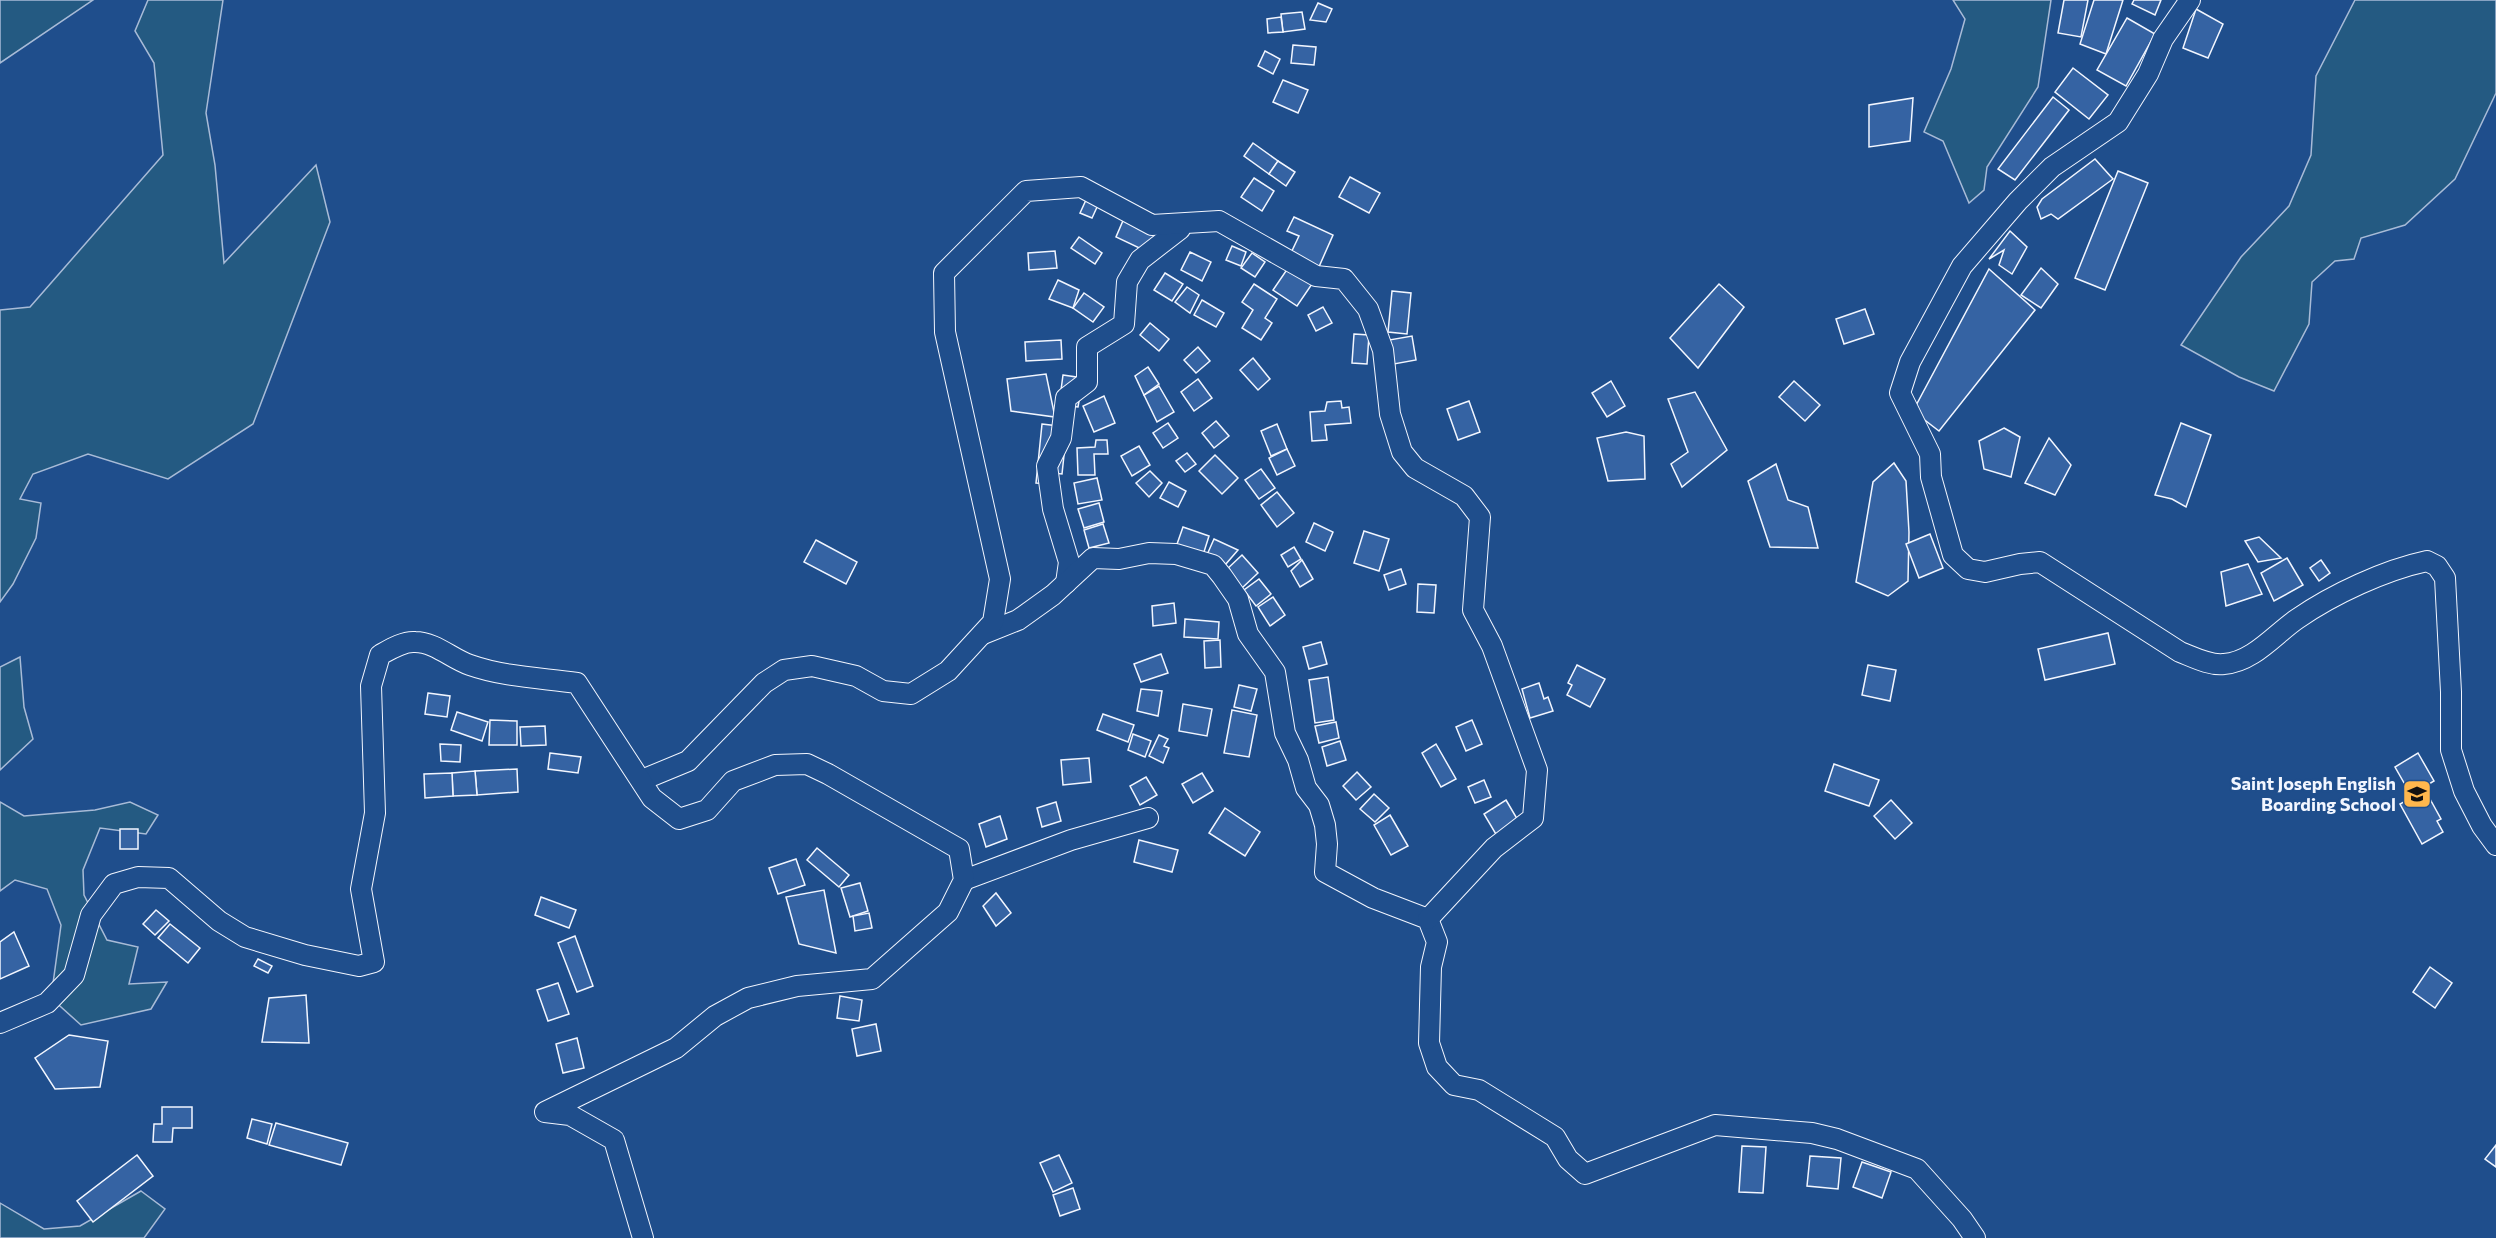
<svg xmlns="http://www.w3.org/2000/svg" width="2496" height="1238" font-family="Commissioner,sans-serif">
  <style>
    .green { fill: #245a82; stroke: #a8bbd7; stroke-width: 1.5 }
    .building { fill: #3563a3; stroke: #f2f6ff; stroke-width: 1.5 }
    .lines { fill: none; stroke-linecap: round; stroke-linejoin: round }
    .minor-casing { stroke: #f2f6ff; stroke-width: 22 }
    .minor { stroke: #1f4e8c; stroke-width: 20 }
    .labels { text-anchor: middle; stroke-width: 4.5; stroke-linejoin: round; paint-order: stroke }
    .poi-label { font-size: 18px; font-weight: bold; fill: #f2f6ff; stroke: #1f4e8c; text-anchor: end }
  </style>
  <rect width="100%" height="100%" fill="#1f4e8c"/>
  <!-- green -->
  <g class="green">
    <polygon points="0,0 93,0 0,63"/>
    <polygon points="148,0 223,0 206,113 215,165 224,263 316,165 330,222 253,424 168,479 88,454 33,474 20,499 41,503 36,538 13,584 0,602 0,310 30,307 163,155 154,63 135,31"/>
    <polygon points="1953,0 2051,0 2038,87 1987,167 1984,190 1969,203 1943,141 1924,132 1951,69 1965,19"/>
    <polygon points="2355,0 2496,0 2496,93 2455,179 2405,225 2361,238 2354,259 2335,261 2312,282 2309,324 2274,391 2239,377 2181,345 2241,257 2289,206 2311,155 2316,76"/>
    <polygon points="20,657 24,707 33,739 0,770 0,667"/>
    <polygon points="0,802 24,816 95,810 130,802 158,815 146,834 100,828 83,870 84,895 107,940 138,947 129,984 167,982 151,1009 81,1025 51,998 61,925 47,889 15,880 0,891"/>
    <polygon points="141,1191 165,1209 144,1238 0,1238 0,1203 44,1229 80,1226"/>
  </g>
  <!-- building -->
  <g class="building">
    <polygon points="2064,0 2088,0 2081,37 2058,33"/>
    <polygon points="2094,0 2123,0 2106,54 2080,44"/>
    <polygon points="2134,0 2161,0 2155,15 2132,4"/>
    <polygon points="1318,3 1332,9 1326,22 1310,20"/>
    <polygon points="2196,9 2223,24 2208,58 2183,48"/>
    <polygon points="1302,12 1305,29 1283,32 1281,14"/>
    <polygon points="1281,17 1283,32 1268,33 1267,19"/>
    <polygon points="2127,18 2155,34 2126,86 2097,70"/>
    <polygon points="1293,45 1316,47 1314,65 1291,63"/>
    <polygon points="1265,51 1280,59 1273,74 1258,66"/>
    <polygon points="2073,68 2108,95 2089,119 2055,92"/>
    <polygon points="1283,80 1308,90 1298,113 1273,102"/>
    <polygon points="2053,97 2069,110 2015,180 1998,169"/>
    <polygon points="1913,98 1910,141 1869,147 1869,105"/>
    <polygon points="1253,143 1278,161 1269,174 1244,156"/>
    <polygon points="2095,159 2113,179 2058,219 2051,214 2041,219 2037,207 2042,199"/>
    <polygon points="1278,161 1295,172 1286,186 1269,174"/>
    <polygon points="2118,171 2148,183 2105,290 2075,278"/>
    <polygon points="1350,177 1380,193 1369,213 1339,197"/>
    <polygon points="1254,178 1274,191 1262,211 1241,197"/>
    <polygon points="1086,200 1098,205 1092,218 1080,213"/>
    <polygon points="1125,216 1162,232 1152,254 1116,237"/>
    <polygon points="1294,217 1333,235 1318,269 1290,255 1299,236 1287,231"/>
    <polygon points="2010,231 2027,247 2012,274 1999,265 2004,250 1989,259"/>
    <polygon points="1079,237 1102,253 1095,264 1071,248"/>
    <polygon points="1232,246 1246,252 1241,266 1226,260"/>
    <polygon points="1055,251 1057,268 1029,270 1028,253"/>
    <polygon points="1190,252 1211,262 1202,281 1181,270"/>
    <polygon points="1252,253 1265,262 1255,277 1241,268"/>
    <polygon points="1288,268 1312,284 1297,306 1273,290"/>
    <polygon points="2041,268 2058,284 2041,308 2021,295"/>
    <polygon points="1989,269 2035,310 1939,431 1913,411"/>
    <polygon points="1165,273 1183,284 1172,301 1154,290"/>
    <polygon points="1058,280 1079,290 1073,308 1049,299"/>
    <polygon points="1254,284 1277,299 1265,318 1272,323 1261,340 1242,328 1253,310 1242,302"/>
    <polygon points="1719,284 1744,307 1698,368 1670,338"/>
    <polygon points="1187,287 1199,295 1190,313 1175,302"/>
    <polygon points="1392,291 1411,293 1407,334 1388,332"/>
    <polygon points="1084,293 1104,307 1093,322 1073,308"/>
    <polygon points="1202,300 1224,313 1216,327 1194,315"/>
    <polygon points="1323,307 1332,323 1316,331 1308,315"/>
    <polygon points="1865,309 1874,334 1844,344 1836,319"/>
    <polygon points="1150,323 1169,339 1159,351 1140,335"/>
    <polygon points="1354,334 1369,335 1367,364 1352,363"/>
    <polygon points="1412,336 1416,360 1394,364 1389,340"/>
    <polygon points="1061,340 1062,359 1026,361 1025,342"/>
    <polygon points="1198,347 1210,361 1196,373 1184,360"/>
    <polygon points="1253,358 1270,379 1258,390 1240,370"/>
    <polygon points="1148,367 1159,384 1144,395 1135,376"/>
    <polygon points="1046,374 1055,417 1011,411 1007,379"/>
    <polygon points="1063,375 1083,378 1078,407 1059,405"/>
    <polygon points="1198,379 1212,398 1194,411 1181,392"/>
    <polygon points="1611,381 1625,406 1607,417 1592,393"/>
    <polygon points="1794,381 1820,405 1805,421 1779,397"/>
    <polygon points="1159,386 1174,412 1157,422 1144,395"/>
    <polygon points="1695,392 1727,450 1682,487 1671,464 1688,452 1668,399"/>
    <polygon points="1104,396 1115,423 1094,432 1083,406"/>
    <polygon points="1341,401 1342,408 1349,407 1351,423 1325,425 1327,440 1312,441 1310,412 1325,411 1327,402"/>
    <polygon points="1469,401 1480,432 1458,440 1447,409"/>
    <polygon points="1216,421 1229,436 1214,448 1202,433"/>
    <polygon points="1168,423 1178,438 1163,448 1153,433"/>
    <polygon points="2181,423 2211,435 2186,507 2172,499 2155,495"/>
    <polygon points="1042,424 1067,427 1062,474 1053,473 1052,484 1036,483"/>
    <polygon points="1277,424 1287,449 1271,456 1261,431"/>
    <polygon points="2004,428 2020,437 2011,477 1984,469 1979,441"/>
    <polygon points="1626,432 1644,436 1645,479 1608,481 1597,438"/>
    <polygon points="2049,438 2071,465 2055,495 2025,483"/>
    <polygon points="1096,440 1107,440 1108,454 1094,454 1095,475 1078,475 1077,448 1095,447"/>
    <polygon points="1139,446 1150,465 1132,476 1121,456"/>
    <polygon points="1287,449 1295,466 1277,475 1269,458"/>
    <polygon points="1187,453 1196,464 1185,472 1176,461"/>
    <polygon points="1215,455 1238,478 1222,494 1199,471"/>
    <polygon points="1894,463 1906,481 1909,532 1908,581 1888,596 1856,582 1873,482"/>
    <polygon points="1776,464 1788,500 1808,507 1818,548 1770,547 1748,481"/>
    <polygon points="1261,469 1275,488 1259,499 1245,480"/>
    <polygon points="1150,471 1162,483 1149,497 1136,483"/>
    <polygon points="1097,478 1102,500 1078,504 1074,483"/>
    <polygon points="1169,482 1186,491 1178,507 1160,498"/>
    <polygon points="1277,492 1294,513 1277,527 1261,505"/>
    <polygon points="1099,503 1104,522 1084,528 1078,509"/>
    <polygon points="1314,523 1333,532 1325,551 1306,542"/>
    <polygon points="1103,524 1109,543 1089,548 1084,530"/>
    <polygon points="1183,527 1209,536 1203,555 1176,547"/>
    <polygon points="1364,531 1389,539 1379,571 1354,563"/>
    <polygon points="1930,534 1943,568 1919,578 1906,544"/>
    <polygon points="2259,537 2281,558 2258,562 2245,541"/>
    <polygon points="1214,539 1238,550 1225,565 1206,557"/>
    <polygon points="816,540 857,562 846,584 804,562"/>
    <polygon points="1294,547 1301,559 1288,567 1281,555"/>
    <polygon points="1242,555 1258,573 1242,588 1226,570"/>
    <polygon points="2287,558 2303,585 2274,601 2261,573"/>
    <polygon points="1302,560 1313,579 1300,587 1291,571"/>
    <polygon points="2321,560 2330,573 2319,581 2310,568"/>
    <polygon points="2248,564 2262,594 2226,606 2221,572"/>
    <polygon points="1401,569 1406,584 1389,590 1384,575"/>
    <polygon points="1259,579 1271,594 1256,606 1244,590"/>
    <polygon points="1418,584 1436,585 1434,613 1417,612"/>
    <polygon points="1273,597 1285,615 1270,626 1258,607"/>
    <polygon points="1174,603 1176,623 1153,626 1152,606"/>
    <polygon points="1185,619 1219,622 1218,639 1184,637"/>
    <polygon points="2108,633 2115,664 2045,680 2038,649"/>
    <polygon points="1220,640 1221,667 1205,668 1204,641"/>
    <polygon points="1321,642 1327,664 1309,669 1303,647"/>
    <polygon points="1161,654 1168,673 1141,682 1134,664"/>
    <polygon points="1577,665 1605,679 1590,707 1567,695 1572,685 1568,683"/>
    <polygon points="1868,665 1896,670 1890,701 1862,695"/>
    <polygon points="1328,677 1334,720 1315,723 1309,680"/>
    <polygon points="1539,683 1544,699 1548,697 1553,711 1530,718 1522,689"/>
    <polygon points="1239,685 1257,689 1251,711 1234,707"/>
    <polygon points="1141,689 1162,691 1158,716 1137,711"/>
    <polygon points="428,693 450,696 447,717 425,714"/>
    <polygon points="1183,704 1212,709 1207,736 1179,731"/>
    <polygon points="1232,710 1257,715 1249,757 1224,753"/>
    <polygon points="457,712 488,722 482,741 451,730"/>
    <polygon points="1103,714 1134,725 1128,742 1097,730"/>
    <polygon points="490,720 517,721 517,745 489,745"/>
    <polygon points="1472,720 1482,744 1466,751 1456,727"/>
    <polygon points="1336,722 1339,738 1319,743 1315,726"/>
    <polygon points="545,726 546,745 521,746 520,727"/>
    <polygon points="1133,734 1151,741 1145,757 1128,750"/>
    <polygon points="1159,735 1168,739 1164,746 1169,748 1163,763 1149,756"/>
    <polygon points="1340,741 1346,760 1327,766 1322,747"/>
    <polygon points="440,744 461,745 460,762 441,761"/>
    <polygon points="1436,744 1456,779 1441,787 1422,753"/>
    <polygon points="550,753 581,757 578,773 548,769"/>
    <polygon points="2418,753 2434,781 2411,795 2395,767"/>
    <polygon points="1089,758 1091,782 1063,785 1061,760"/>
    <polygon points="1834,764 1879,780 1869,806 1825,791"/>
    <polygon points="517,769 518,792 477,795 475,771"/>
    <polygon points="475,771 477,795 453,796 452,773"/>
    <polygon points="1357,772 1371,787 1356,800 1343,786"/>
    <polygon points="452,773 453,796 425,798 424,774"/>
    <polygon points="1202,773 1213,791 1193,803 1182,784"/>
    <polygon points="1146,777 1157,795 1140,805 1130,786"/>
    <polygon points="1484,780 1491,797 1475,803 1468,787"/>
    <polygon points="2425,790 2441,819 2437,821 2443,832 2422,844 2400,804"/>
    <polygon points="1374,794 1389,808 1375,822 1360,809"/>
    <polygon points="1506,800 1519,822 1497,836 1484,814"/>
    <polygon points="1891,800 1912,823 1895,839 1874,816"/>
    <polygon points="1056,802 1061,821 1042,827 1037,808"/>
    <polygon points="1225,808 1260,832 1245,856 1209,833"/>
    <polygon points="1390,815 1408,846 1391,855 1374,825"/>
    <polygon points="1000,816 1007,839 986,847 979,824"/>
    <rect x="120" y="829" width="18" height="20"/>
    <polygon points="1139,840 1178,850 1172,872 1134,862"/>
    <polygon points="817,848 849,875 839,887 807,860"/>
    <polygon points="796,859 805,885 778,894 769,868"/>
    <polygon points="860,883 868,911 850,917 841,888"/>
    <polygon points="824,890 836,953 799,944 786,897"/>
    <polygon points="996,893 1011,913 996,926 983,906"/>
    <polygon points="541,897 576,910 569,928 535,915"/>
    <polygon points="156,910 169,921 155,935 143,924"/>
    <polygon points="869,913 872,928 855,931 853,916"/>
    <polygon points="170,924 200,948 188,963 158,938"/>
    <polygon points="14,932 29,966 0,979 0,942"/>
    <polygon points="575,936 593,986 577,992 558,943"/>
    <polygon points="258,959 272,966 268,973 254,966"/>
    <polygon points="2430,967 2452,983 2435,1008 2413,992"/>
    <polygon points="558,983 569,1014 548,1021 537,990"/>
    <polygon points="306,995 309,1043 262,1042 269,998"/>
    <polygon points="840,996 862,1000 859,1021 837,1018"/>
    <polygon points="876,1024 881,1051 857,1056 852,1029"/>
    <polygon points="69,1035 108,1041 100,1087 55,1089 35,1058"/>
    <polygon points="577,1038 584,1068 563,1073 556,1044"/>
    <polygon points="162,1107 192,1107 192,1128 173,1128 172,1142 153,1142 154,1124 162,1124"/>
    <polygon points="252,1119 272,1124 267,1144 247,1138"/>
    <polygon points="276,1123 348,1143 341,1165 269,1145"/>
    <polygon points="2496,1145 2496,1167 2485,1159"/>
    <polygon points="1742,1146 1766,1147 1763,1193 1739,1192"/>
    <polygon points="137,1155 153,1176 93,1222 77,1201"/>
    <polygon points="1059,1155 1072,1183 1053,1192 1040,1163"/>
    <polygon points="1810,1156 1841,1158 1838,1189 1807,1186"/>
    <polygon points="1862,1162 1891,1172 1882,1198 1853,1187"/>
    <polygon points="1073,1188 1080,1209 1060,1216 1053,1195"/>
  </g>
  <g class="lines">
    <!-- minor casing -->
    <g class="minor-casing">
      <g id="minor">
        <path d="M 2190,0 L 2163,39 L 2148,74 L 2118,122 L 2052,167 L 2018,201 L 1962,266 L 1910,362 L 1900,393 L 1930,454 L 1931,477 L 1953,555 L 1968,569 L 1985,572 L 2020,564 L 2040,562 L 2180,652 C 2193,657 2210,666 2224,664 C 2253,662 2275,634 2297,619 C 2333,594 2385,570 2427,561 L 2437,566 L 2445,578 L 2451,692 L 2451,750 L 2464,791 L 2482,826 L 2496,845"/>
        <polyline points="1066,583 1069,562 1053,509 1047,466 1061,438 1066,398 1087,382 1087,347 1124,324 1127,282 1140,260 1180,229"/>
        <polyline points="983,634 1018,620 1053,595 1093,558 1119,559 1149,553 1176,554 1213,565 1222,576 1238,599 1248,634 1275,672 1285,733 1298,760 1306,788 1319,805 1325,825 1327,844 1325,872 1373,898 1428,919 1437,942 1431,967 1429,1043 1437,1067 1454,1085 1479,1090 1555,1137 1568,1159 1585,1174 1715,1125 1812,1133 1837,1139 1917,1169 1962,1219 1975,1238"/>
        <polyline points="642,780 688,761 764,683 784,670 812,666 856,676 883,691 911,694 948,671 993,622 1000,579 945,332 944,273 1026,191 1081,187 1152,225 1219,221 1316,276 1344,279 1368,309 1383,350 1390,414 1402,452 1415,468 1464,496 1480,517 1473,610 1492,646 1537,770 1533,818 1494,848 1428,919"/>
        <polyline points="964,880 1071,840 1148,818"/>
        <path d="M 0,1023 L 47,1003 L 74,975 L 91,915 L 114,884 L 138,877 L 169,878 L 219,921 L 245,937 L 305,955 L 359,966 L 374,962 L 361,889 L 375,813 L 371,686 L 380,655 C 389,650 403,641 415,642 C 435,642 452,659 470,665 C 504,677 542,678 577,683 L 652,798 L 679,819 L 707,810 L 733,781 L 775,765 L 807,764 L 828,774 L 959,849 L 964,880 L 948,912 L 872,979 L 797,986 L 748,998 L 715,1016 L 676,1048 L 545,1112 L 570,1115 L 614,1140 L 643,1238"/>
      </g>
    </g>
    <!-- minor -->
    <use href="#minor" class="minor"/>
  </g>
  <!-- icons -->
  <defs>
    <g id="school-square" transform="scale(1.5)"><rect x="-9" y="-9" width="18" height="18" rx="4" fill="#ffb74d" stroke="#1f4e8c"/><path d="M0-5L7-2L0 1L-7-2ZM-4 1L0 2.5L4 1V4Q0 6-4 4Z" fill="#111"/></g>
  </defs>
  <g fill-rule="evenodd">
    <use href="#school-square" x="2417" y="794"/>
  </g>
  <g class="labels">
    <!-- poi labels -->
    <g class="poi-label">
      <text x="2396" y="790">Saint Joseph English<tspan x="2396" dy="21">Boarding School</tspan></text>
    </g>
  </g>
</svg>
